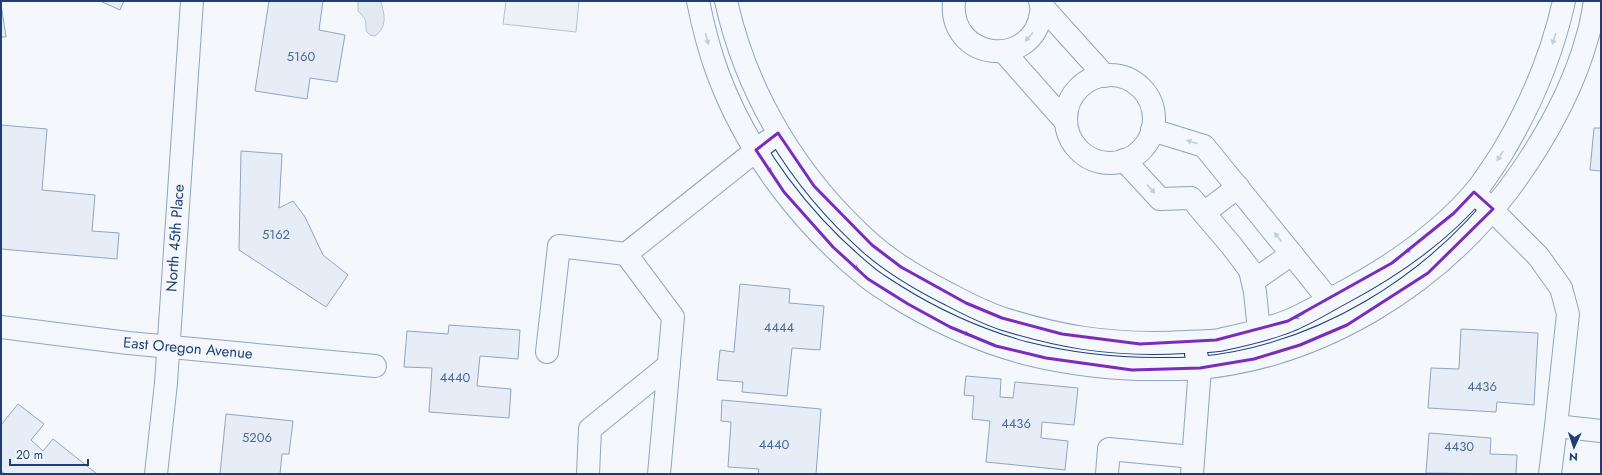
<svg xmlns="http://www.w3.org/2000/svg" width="1602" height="475" font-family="Jost,sans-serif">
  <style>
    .green { fill: #e3e9f0; stroke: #687fa3 }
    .water { fill: #cfd7e4; stroke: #687fa3 }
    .building { fill: #d5e0f0; stroke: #1d3f73 }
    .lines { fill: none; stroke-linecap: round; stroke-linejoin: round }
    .minor-casing { stroke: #1d3f73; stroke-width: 24 }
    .minor { stroke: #f4f7fb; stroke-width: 22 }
    .oneway { fill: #889bb7 }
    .marked { fill: none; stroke: #7b2cbf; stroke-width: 3; stroke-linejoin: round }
    .labels { text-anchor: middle; stroke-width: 3; stroke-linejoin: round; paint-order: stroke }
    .number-label { font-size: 13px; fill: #4b6792 }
    .street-label { font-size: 15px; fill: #1d3f73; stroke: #f4f7fb }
  </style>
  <rect width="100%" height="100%" fill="#f4f7fb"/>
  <!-- green -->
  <polygon class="green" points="506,1 579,1 576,32 503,24"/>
  <!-- water -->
  <path class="water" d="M 358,1 L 380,1 L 381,2 C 385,16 387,27 375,36 L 370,35 L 366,31 C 366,18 366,20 358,11 Z"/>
  <!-- building -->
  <g class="building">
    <polygon points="100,1 124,1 120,10"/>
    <polygon points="269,1 323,1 319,30 345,35 337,82 310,78 307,99 255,91"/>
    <polygon points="1,4 6,37 1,37"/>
    <polygon points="1,125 47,129 42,190 95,195 92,231 119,233 117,259 1,249"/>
    <polygon points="1594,128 1601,128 1601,171 1590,170"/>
    <polygon points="241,151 282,154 279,208 293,201 305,217 323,255 348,275 326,307 239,250"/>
    <polygon points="740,284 790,289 789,303 824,306 820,350 792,348 787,396 742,392 743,382 717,380 720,350 734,352"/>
    <polygon points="449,325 520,330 518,359 480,356 477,386 511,389 509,418 429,412 432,368 404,367 407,331 448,334"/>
    <polygon points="1461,329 1538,333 1534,405 1497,402 1496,412 1428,408 1431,368 1459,369"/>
    <polygon points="966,376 1001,379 1000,397 1013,398 1015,382 1078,388 1074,425 1042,422 1041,438 1068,441 1065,470 986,462 990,421 972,419 974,396 964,395"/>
    <polygon points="722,400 821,409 816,474 758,474 759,469 728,467 731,422 721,421"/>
    <polygon points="18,404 44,424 31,440 43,451 53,439 97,474 5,474 1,471 1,425"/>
    <polygon points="226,414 293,421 289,454 282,454 280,474 220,474"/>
    <polygon points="1429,433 1491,438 1490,454 1517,455 1516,474 1426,473"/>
  </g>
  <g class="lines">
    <!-- minor casing -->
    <g class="minor-casing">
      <g id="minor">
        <path d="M 698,1 C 703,26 709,50 718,74 C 747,152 802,224 866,276 C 874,283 883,288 892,294 C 933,320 977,340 1024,353 C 1072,365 1119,370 1168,369 C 1179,369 1190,369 1200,368 C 1322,356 1435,286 1509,189 C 1542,144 1572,92 1587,38 C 1591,26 1593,13 1595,1"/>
        <path d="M 726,1 C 747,96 799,180 871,244 C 895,265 923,281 951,295 C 968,304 986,313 1004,319 C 1030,327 1057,334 1084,338 C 1118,343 1151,344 1184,342 C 1196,341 1208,342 1219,340 C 1242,335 1266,330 1288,321 C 1306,314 1323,303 1340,294 C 1391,267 1442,232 1479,187 C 1487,176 1495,164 1502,153 C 1531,105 1552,55 1564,1"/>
        <path d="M 954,1 C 948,61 1033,70 1041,13 C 1042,10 1041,5 1040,1"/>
        <polyline points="1041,5 1105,76"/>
        <polyline points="1004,52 1066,122"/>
        <circle cx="1110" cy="119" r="44"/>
        <polyline points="1152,130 1204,146 1329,300"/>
        <polyline points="1124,160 1160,199 1191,198 1231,245 1250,270 1255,292 1259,330"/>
        <polyline points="1482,200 1538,256 1561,288 1568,314 1556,426"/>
        <polyline points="1204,213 1238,187"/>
        <polyline points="626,254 673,317 659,474"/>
        <polyline points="1253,281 1292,254"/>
        <polyline points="1,327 128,343 375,366"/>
        <polyline points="547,352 559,246 626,254 768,141"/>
        <polyline points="156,474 166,383 192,1"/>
        <polyline points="588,474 590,429 669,365"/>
        <polyline points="1107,474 1109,449 1193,457"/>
        <polyline points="1192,474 1200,368 1196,354"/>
        <polyline points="1550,474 1556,426 1601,431"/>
      </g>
    </g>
    <!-- minor -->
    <use href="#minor" class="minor"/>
  </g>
  <!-- one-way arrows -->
  <defs><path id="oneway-solid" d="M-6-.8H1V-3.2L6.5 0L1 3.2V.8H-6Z"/></defs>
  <g class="oneway">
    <use href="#oneway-solid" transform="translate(1029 37) rotate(132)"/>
    <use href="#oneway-solid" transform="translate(707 39) rotate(75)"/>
    <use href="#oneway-solid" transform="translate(1554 39) rotate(107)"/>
    <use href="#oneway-solid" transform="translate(1192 142) rotate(-162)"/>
    <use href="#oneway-solid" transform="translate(1500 156) rotate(122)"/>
    <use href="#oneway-solid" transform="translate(768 168) rotate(56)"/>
    <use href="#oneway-solid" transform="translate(1151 189) rotate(47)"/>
    <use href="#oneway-solid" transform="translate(1278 237) rotate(-129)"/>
    <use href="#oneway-solid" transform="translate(1410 249) rotate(143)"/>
    <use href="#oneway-solid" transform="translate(854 266) rotate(42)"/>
    <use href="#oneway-solid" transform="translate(1299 316) rotate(153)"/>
    <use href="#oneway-solid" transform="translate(964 333) rotate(22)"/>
  </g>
  <!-- marked area -->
  <path d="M0 0H1602V475H0ZM 778,133 L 814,186 L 872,245 L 901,267 L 966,303 L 1002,318 L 1062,334 L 1140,344 L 1216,340 L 1288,321 L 1392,263 L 1454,213 L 1474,192 L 1493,209 L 1428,273 L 1347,325 L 1300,345 L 1254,359 L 1200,368 L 1132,370 L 1046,358 L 996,346 L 950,327 L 908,304 L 868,279 L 833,247 L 784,192 L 756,150 Z" fill="#f4f7fb" fill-opacity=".55" fill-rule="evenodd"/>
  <path class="marked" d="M 778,133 L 814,186 L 872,245 L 901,267 L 966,303 L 1002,318 L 1062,334 L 1140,344 L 1216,340 L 1288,321 L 1392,263 L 1454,213 L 1474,192 L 1493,209 L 1428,273 L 1347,325 L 1300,345 L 1254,359 L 1200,368 L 1132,370 L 1046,358 L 996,346 L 950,327 L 908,304 L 868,279 L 833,247 L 784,192 L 756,150 Z"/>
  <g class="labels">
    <!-- number labels -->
    <g class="number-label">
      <text x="301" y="61">5160</text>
      <text x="276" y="239">5162</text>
      <text x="779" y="332">4444</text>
      <text x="455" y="382">4440</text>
      <text x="1482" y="391">4436</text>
      <text x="1016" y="428">4436</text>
      <text x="257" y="442">5206</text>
      <text x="774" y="449">4440</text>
      <text x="1459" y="451">4430</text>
    </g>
    <!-- street labels -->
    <g class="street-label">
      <text transform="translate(175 238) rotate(-86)" y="5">North 45th Place</text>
      <text transform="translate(188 348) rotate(5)" y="5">East Oregon Avenue</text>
    </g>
  </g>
  <!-- border -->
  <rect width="1602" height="475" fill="none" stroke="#1d3f73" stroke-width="4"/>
  <!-- north arrow -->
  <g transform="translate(1574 447) rotate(183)" stroke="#f4f7fb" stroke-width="3" paint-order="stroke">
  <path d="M0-3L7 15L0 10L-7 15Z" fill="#1d3f73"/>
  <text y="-6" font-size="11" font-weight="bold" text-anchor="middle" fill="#1d3f73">N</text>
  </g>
  <!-- scale -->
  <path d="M10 459v6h78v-6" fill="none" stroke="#1d3f73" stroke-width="2"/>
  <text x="16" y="459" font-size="12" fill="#1d3f73" stroke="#f4f7fb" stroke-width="3" paint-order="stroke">20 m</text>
</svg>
